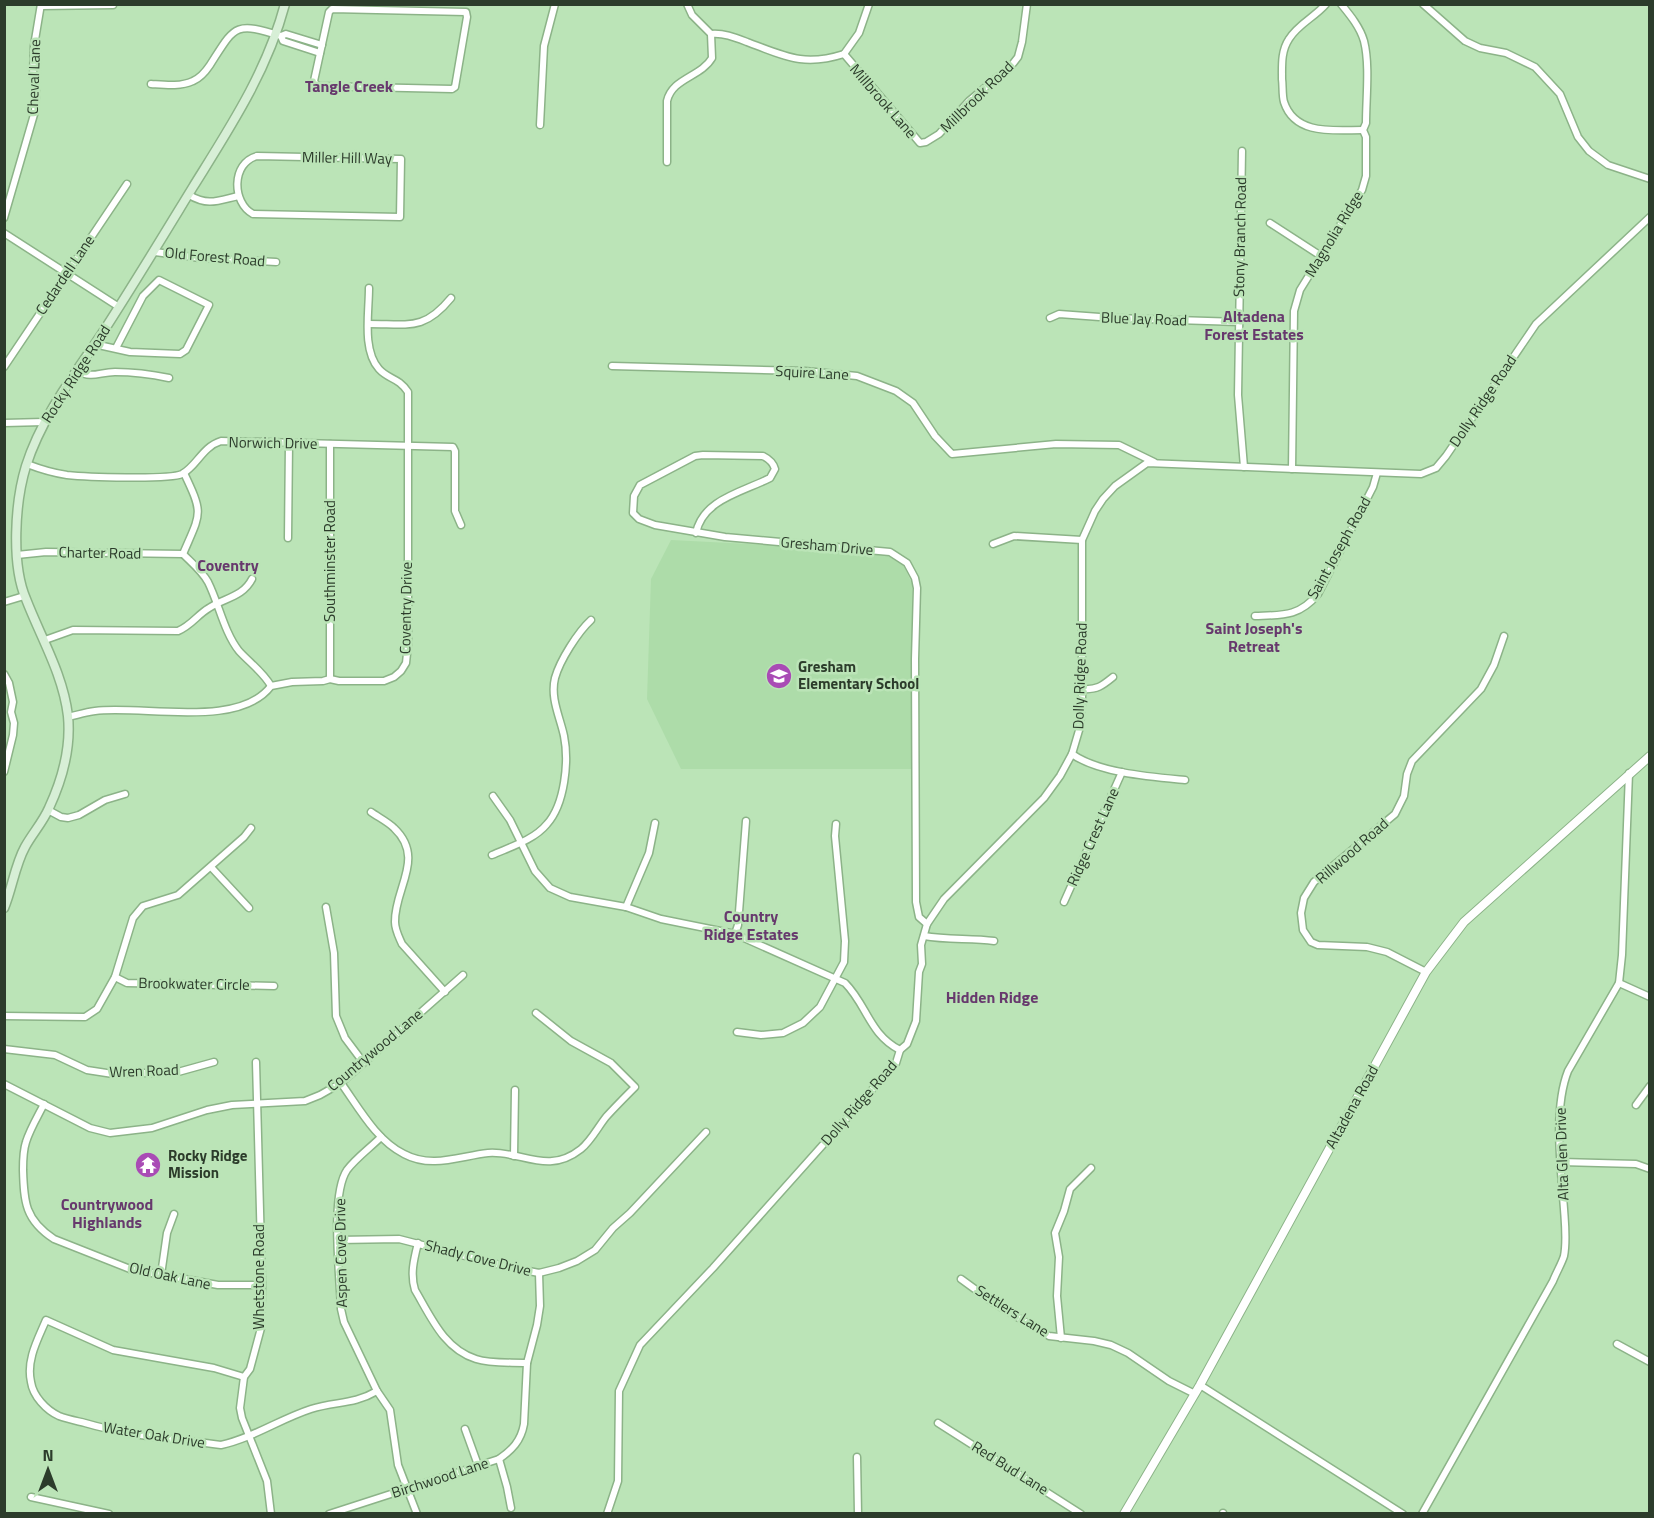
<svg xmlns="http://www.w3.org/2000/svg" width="1654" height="1518" font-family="'Titillium Web',sans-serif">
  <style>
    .built { fill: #addca9 }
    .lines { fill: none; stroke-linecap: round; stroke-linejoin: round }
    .minor-casing { stroke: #8cb388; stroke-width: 9 }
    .tertiary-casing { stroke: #8cb388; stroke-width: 10 }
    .secondary-casing { stroke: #8cb388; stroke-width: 11 }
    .minor { stroke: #fff; stroke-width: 6 }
    .tertiary { stroke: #fff; stroke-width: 8 }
    .secondary { stroke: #d7efd6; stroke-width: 8 }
    .labels { text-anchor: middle; stroke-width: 5; stroke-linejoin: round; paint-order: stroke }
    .street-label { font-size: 15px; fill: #2c3c2b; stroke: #bbe4b7 }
    .poi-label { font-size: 15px; font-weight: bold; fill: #2c3c2b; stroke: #bbe4b7; text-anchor: start }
    .neighbourhood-label { font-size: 16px; font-weight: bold; fill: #67396d; stroke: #bbe4b7 }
  </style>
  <rect width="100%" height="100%" fill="#bbe4b7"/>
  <!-- built -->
  <polygon class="built" points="671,540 791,546 888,556 904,566 912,584 912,769 681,769 647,699 651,579"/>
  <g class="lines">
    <!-- minor casing -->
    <g class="minor-casing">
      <g id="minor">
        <path d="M 1326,4 C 1315,17 1298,24 1289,39 C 1281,51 1282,65 1282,79 C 1283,86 1282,95 1284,102 C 1295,136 1335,130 1363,130"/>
        <polyline points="1423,4 1465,41 1480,48 1506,53 1535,67 1560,94 1578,137 1589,151 1608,165 1650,179"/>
        <polyline points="41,6 113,5"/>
        <polygon points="332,9 466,12 467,17 455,87 452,89 317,86 314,81 329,12"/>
        <path d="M 711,34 C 724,33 734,37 747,42 C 785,56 803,67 844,54"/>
        <polyline points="281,36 283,41 320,53"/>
        <polyline points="844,54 920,143 926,142 939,134 969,101 1011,66 1018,57 1022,42 1027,4"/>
        <polyline points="844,54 859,33 869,4"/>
        <path d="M 151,84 C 165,85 180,87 193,81 C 200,78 206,71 210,65 C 235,26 234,21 281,36 L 286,34 L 322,45"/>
        <polyline points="540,125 544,46 555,4"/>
        <polyline points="1242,151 1238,395 1244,467"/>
        <path d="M 257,156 L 401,159 L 400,217 L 253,214 C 232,203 231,163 257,156 Z"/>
        <path d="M 667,162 L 667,101 C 672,78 701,77 712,58 L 711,34 L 692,15 L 687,4"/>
        <path d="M 189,195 C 208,206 217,201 238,196"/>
        <polyline points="4,218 35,111 36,91 33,75 34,46 41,4"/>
        <polyline points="1270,223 1321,256"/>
        <polyline points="4,233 119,307"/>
        <polyline points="155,252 200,258 276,262"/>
        <polyline points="1050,318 1059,314 1113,318 1239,322"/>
        <path d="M 369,324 C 409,324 424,331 451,298"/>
        <polyline points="94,344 130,352 180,354 186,350 209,305 159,280 143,296 116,348"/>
        <polyline points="612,366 805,371 857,376 896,391 913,403 935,436 952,454 1056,444 1119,445 1154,462"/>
        <polyline points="4,367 127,184"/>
        <path d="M 77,371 C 93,379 99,372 115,372 C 134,372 150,374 169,378"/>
        <polyline points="4,423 44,422"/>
        <polyline points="330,444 330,679"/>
        <path d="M 27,464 C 40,469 53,473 67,475 C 85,477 169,480 182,474 C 197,466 202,447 221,441 L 453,447 L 455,451 L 455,511 L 461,525"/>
        <path d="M 1292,469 L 1294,311 L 1300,290 L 1362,190 L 1366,176 L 1366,137 L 1363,130 L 1366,123 C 1366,98 1370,65 1364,41 C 1360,27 1350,15 1341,4"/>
        <path d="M 696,533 C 703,499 743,492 770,478 L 775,469 C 773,462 769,459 763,456 L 703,455 L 695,456 L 640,485 L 634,496 L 633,513 L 639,519 L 655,525 L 725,537 L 890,552 L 907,563 L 915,578 L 917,588 L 915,659 L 916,902 L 919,917 L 927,924"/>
        <polyline points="288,538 289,443"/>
        <polyline points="993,544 1014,536 1082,540"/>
        <path d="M 183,554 C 192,563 202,571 208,582 C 219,604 224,632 239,651 C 250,663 263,672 271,686"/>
        <path d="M 183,554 C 201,512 204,515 184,473"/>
        <polyline points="17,555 46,552 183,554"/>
        <polyline points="4,602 24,596"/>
        <path d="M 1255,616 C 1282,615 1299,617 1318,594 L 1373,487 L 1377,473"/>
        <path d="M 45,640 L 73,630 L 178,631 C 192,625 197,615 209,608 C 224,598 243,597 252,579"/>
        <polyline points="4,674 9,683 13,702 11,712 14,723 13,735 4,772"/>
        <path d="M 1082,689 C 1097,690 1102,686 1113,677"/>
        <path d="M 68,717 C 77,715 86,712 95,711 C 143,705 239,729 271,686 L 292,682 L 323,681 L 330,679 L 339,681 L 384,681 L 394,677 L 401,671 L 406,663 L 408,644 L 408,392 C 398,377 389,380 379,369 C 362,350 369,313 369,288"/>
        <path d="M 1072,754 C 1098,773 1153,777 1185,780"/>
        <path d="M 493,796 L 510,820 L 535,871 L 550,888 L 570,897 L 626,907 L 661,919 L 735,934 L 845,983 C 867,1005 869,1034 900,1050"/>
        <polyline points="48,810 61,817 68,818 79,815 105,800 125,794"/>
        <path d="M 371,812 C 378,817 388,822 394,828 C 426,858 394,889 395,922 C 395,930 399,937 402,944 L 445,992"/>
        <path d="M 492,855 C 510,847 534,840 547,824 C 565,804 569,761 564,736 C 560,717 550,698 555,678 C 560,660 578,632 591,620"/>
        <polyline points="211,867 249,908"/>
        <polyline points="1064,902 1122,772"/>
        <polyline points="326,907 334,953 336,1016 345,1038 363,1062"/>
        <polyline points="626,907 649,853 655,823"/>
        <polyline points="735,934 738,925 746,821"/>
        <path d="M 924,936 C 947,940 971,938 994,941"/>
        <polyline points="1426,972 1387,952 1367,947 1318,945 1311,942 1303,930 1301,913 1304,898 1314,882 1395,814 1404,796 1407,774 1412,761 1481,689 1494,665 1504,636"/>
        <polyline points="115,977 127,983 274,986"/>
        <polyline points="1619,983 1650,997"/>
        <polyline points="4,1016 85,1017 97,1009 115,977 133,918 143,906 178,895 244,837 251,828"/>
        <polyline points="737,1032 761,1035 783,1033 803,1023 820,1007 844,962 845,941 835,836 836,824"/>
        <polyline points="4,1049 55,1055 87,1070 113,1074 178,1072 214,1062"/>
        <polyline points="256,1062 262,1285 261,1328 250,1369 244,1377 240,1408 242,1418 267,1481 271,1514"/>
        <path d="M 341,1083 C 359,1108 376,1140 404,1154 C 432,1169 460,1156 488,1153 C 521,1150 547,1176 581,1149 C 591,1141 598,1127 606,1117 C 615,1107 625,1097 635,1087 L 611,1063 L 571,1041 L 536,1013"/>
        <polyline points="4,1084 90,1128 110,1133 152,1128 207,1110 232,1105 305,1101 320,1095 341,1083 463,975"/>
        <path d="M 44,1104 C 38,1116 30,1129 26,1142 C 23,1151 23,1161 23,1170 C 24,1202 25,1220 54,1239 L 130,1269 L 218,1285 L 262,1285"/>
        <polyline points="1636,1105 1650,1086"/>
        <path d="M 381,1137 C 370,1148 356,1158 347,1170 C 330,1195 340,1277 341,1309 L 344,1322 L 377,1391 L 390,1410 L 398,1465 L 417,1514"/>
        <polyline points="514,1156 515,1090"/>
        <polyline points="1561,1162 1636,1164 1650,1169"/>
        <polyline points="338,1240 399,1239 508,1267 539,1273 559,1268 577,1261 595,1250 613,1228 630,1213 706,1132"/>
        <path d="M 418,1243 C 414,1259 410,1274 415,1290 C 431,1317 444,1349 476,1359 C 491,1364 511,1362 527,1363"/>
        <polyline points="161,1275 167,1233 174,1214"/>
        <polyline points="961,1279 994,1303 1049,1336 1094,1341 1111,1345 1128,1353 1169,1381 1195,1394"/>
        <polyline points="1061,1338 1057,1296 1059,1257 1055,1233 1064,1211 1070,1189 1091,1168"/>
        <polyline points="1617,1344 1650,1362"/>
        <path d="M 244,1377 L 214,1368 L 113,1350 L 46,1320 C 38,1339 26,1360 31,1382 C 33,1396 46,1410 59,1416 C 67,1419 77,1421 85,1423 C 129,1436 176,1439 221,1445 C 253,1438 280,1419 311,1409 C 336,1401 353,1405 377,1391"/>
        <polyline points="1200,1385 1403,1514"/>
        <polyline points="938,1423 1081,1514"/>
        <polyline points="465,1429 478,1465"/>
        <polyline points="857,1457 858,1514"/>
        <polyline points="499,1459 507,1487 511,1508"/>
        <polyline points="31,1497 109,1514"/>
        <path d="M 329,1514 L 499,1459 C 512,1450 521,1441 524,1424 L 527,1363 L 537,1325 L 540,1306 L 539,1273"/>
        <polyline points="607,1514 618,1481 619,1391 640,1345 713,1268 896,1063 900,1050 907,1044 916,1021 919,972 922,964 921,945 927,924 944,899 1044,798 1060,776 1072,754 1080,727 1082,701 1082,540 1095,511 1103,499 1115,486 1147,463 1421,474 1436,468 1446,456 1536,324 1650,217"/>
        <polyline points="1223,1514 1223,1513"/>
        <path d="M 1422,1514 L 1553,1281 C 1556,1273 1562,1263 1564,1256 C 1567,1241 1565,1224 1564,1209 C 1561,1168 1553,1109 1568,1071 L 1619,983 L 1622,955 L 1629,773"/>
      </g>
    </g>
    <!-- tertiary casing -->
    <g class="tertiary-casing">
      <polyline id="tertiary" points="1124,1514 1200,1385 1426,972 1464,922 1650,756"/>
    </g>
    <!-- secondary casing -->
    <g class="secondary-casing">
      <path id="secondary" d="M 4,908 C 12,889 15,865 25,847 C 32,834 43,822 49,808 C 62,780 71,747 68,716 C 63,674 41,638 26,599 C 11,564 15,502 26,466 C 42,416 75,374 103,332 C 134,284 163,236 193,187 C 229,129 267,72 285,4"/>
    </g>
    <!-- minor -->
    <use href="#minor" class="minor"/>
    <!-- tertiary -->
    <use href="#tertiary" class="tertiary"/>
    <!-- secondary -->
    <use href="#secondary" class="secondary"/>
  </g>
  <!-- icons -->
  <defs>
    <g id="school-disc" transform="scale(1.35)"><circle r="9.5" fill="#a94bb5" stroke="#bbe4b7"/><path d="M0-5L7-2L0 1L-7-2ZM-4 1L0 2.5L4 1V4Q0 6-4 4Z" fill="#fff"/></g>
    <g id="temple-disc" transform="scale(1.35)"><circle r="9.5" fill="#a94bb5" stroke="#bbe4b7"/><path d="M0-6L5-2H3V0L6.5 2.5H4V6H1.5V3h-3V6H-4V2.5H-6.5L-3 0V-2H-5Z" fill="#fff"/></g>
  </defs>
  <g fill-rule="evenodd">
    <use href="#school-disc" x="779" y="676"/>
    <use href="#temple-disc" x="148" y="1165"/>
  </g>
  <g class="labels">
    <!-- street labels -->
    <g class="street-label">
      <text transform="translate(34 77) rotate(-88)" y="5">Cheval Lane</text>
      <text transform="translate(977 97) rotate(-44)" y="5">Millbrook Road</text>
      <text transform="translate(883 101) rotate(49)" y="5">Millbrook Lane</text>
      <text transform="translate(347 158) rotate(1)" y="5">Miller Hill Way</text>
      <text transform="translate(1334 234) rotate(-59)" y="5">Magnolia Ridge</text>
      <text transform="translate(1240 237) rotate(-89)" y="5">Stony Branch Road</text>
      <text transform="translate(215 257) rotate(5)" y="5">Old Forest Road</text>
      <text transform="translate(65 275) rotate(-56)" y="5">Cedardell Lane</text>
      <text transform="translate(1144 319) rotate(2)" y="5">Blue Jay Road</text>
      <text transform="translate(812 373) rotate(3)" y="5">Squire Lane</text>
      <text transform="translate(76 374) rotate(-57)" y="5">Rocky Ridge Road</text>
      <text transform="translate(1483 401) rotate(-56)" y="5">Dolly Ridge Road</text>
      <text transform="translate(273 443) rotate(1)" y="5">Norwich Drive</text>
      <text transform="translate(827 546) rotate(5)" y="5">Gresham Drive</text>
      <text transform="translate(1339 548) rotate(-61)" y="5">Saint Joseph Road</text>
      <text transform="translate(100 553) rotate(1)" y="5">Charter Road</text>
      <text transform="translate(330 561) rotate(-90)" y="5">Southminster Road</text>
      <text transform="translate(406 608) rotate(-89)" y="5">Coventry Drive</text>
      <text transform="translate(1080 676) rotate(-88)" y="5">Dolly Ridge Road</text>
      <text transform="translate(1093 837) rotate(-66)" y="5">Ridge Crest Lane</text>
      <text transform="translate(1352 851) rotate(-41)" y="5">Rillwood Road</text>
      <text transform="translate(194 984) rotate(1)" y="5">Brookwater Circle</text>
      <text transform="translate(375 1050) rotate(-40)" y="5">Countrywood Lane</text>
      <text transform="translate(144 1071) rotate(-2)" y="5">Wren Road</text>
      <text transform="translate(859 1103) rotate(-49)" y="5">Dolly Ridge Road</text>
      <text transform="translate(1352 1107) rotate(-61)" y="5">Altadena Road</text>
      <text transform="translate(1562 1154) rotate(-92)" y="5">Alta Glen Drive</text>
      <text transform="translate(341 1253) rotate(-91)" y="5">Aspen Cove Drive</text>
      <text transform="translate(478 1258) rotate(14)" y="5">Shady Cove Drive</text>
      <text transform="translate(170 1276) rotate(12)" y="5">Old Oak Lane</text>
      <text transform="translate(259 1277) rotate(-90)" y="5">Whetstone Road</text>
      <text transform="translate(1012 1311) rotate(32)" y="5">Settlers Lane</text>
      <text transform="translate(154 1435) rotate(9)" y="5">Water Oak Drive</text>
      <text transform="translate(1010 1468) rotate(32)" y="5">Red Bud Lane</text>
      <text transform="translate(440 1478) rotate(-18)" y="5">Birchwood Lane</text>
    </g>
    <!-- poi labels -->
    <g class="poi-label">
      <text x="798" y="672">Gresham<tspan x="798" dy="17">Elementary School</tspan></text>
      <text x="168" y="1161">Rocky Ridge<tspan x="168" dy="17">Mission</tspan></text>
    </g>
    <!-- neighbourhood labels -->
    <g class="neighbourhood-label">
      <text x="349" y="92">Tangle Creek</text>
      <text x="1254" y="322">Altadena<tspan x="1254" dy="18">Forest Estates</tspan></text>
      <text x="228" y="571">Coventry</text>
      <text x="1254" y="634">Saint Joseph's<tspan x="1254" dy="18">Retreat</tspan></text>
      <text x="751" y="922">Country<tspan x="751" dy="18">Ridge Estates</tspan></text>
      <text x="992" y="1003">Hidden Ridge</text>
      <text x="107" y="1210">Countrywood<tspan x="107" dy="18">Highlands</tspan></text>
    </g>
  </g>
  <!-- border -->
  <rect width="1654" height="1518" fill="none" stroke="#2c3c2b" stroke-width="12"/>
  <!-- north arrow -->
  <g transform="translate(48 1470)" stroke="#bbe4b7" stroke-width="4.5" paint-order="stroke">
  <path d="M0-4.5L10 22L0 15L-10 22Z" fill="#2c3c2b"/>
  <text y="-9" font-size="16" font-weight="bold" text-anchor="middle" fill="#2c3c2b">N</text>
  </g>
</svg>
